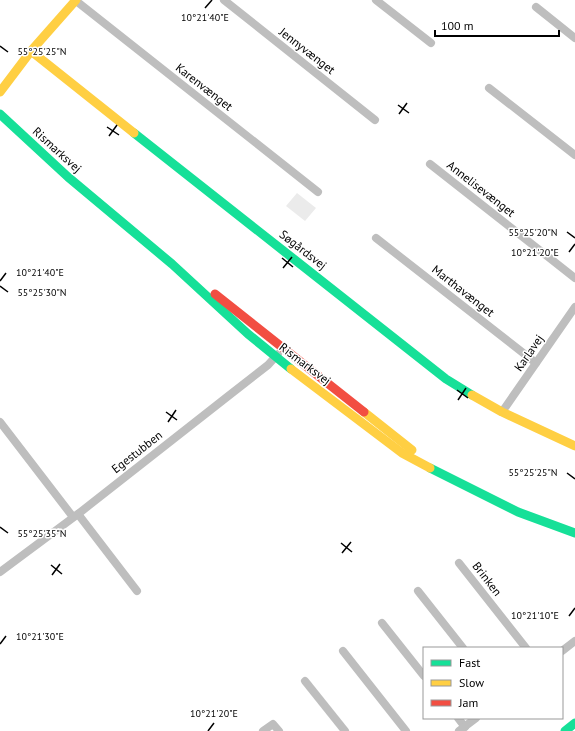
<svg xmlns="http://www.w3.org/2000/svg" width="575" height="731" font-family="'PT Sans',sans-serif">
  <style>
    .green { fill: #ebebeb }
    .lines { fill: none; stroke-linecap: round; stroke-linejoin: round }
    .street { stroke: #bebebe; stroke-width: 8 }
    .fast { stroke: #16e098; stroke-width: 9 }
    .slow { stroke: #ffcf43; stroke-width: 9 }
    .jam { stroke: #f24e42; stroke-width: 9 }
    .ticks { fill: none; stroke: #000; stroke-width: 1.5 }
    .labels { text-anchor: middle; stroke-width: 3; stroke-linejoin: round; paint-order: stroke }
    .street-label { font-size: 12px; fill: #000; stroke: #fff }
    .ticks-label { font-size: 10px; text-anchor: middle; fill: #000; stroke: #fff; stroke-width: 3; stroke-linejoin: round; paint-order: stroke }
  </style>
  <rect width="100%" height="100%" fill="#fff"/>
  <!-- green -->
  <polygon class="green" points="297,193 316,208 305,221 286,206"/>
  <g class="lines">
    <!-- street -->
    <g class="street">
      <polyline points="75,0 318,192"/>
      <polyline points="224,0 375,120"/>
      <polyline points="376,0 431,43"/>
      <polyline points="536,7 575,38"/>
      <polyline points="489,88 575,155"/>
      <polyline points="430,164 575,278"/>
      <polyline points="376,238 536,363"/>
      <polyline points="502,412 575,307"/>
      <polyline points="0,422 73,517"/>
      <polyline points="78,514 137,591"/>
      <polyline points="459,563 526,648"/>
      <polyline points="0,572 78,514 227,397 268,365 278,354"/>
      <polyline points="418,591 463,648"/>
      <polyline points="382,623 424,676"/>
      <polyline points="343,651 406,731"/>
      <polyline points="562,651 575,641"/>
      <polyline points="305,681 345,731"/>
      <polyline points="458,718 465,727"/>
      <polyline points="263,731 273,724 279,731"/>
      <polyline points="459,731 476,718"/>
    </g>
    <!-- fast -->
    <g class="fast">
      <polyline points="0,114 68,177 172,264 248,334 291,369"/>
      <polyline points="134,133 446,379 472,395"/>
      <polyline points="430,468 518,512 575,533"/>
      <polyline points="565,731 575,723"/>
    </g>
    <!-- slow -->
    <g class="slow">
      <polyline points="31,51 134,133"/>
      <polyline points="0,92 31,51 76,0"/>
      <polyline points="291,369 402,453 430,468"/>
      <polyline points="472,395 502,412 575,446"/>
      <polyline points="364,412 412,450"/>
    </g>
    <!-- jam -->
    <polyline class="jam" points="215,294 364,412"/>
  </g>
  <!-- ticks -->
  <path class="ticks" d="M 205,8 L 212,0M 0,46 L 8,52M 398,105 L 409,113M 399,114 L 407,103M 107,127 L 119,135M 109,136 L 117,125M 567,232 L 575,238M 569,252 L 575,244M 282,258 L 293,267M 283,268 L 292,257M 0,281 L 6,273M 0,286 L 8,292M 457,390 L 468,398M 458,400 L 466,388M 166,412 L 177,420M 168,422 L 176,410M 567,473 L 575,479M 0,527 L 8,533M 341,543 L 352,552M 342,553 L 351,542M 51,565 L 62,574M 52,575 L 60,564M 569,616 L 575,608M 0,644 L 6,636M 208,731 L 214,723"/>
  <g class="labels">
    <!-- street labels -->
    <g class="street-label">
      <text transform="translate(307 51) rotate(38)" y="4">Jennyvænget</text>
      <text transform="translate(204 87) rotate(38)" y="4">Karenvænget</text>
      <text transform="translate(57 150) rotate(42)" y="4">Rismarksvej</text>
      <text transform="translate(481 189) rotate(38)" y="4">Annelisevænget</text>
      <text transform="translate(303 250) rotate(38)" y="4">Søgårdsvej</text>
      <text transform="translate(463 291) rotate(38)" y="4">Marthavænget</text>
      <text transform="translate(529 353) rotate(-55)" y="4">Karlavej</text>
      <text transform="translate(305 364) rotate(37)" y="4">Rismarksvej</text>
      <text transform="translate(137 452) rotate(-38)" y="4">Egestubben</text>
      <text transform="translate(487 579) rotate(52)" y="4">Brinken</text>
    </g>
  </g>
  <g class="ticks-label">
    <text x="205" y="21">10°21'40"E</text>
    <text x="42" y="55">55°25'25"N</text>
    <text x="533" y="236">55°25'20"N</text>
    <text x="535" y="256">10°21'20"E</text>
    <text x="40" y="276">10°21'40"E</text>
    <text x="42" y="296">55°25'30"N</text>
    <text x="533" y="476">55°25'25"N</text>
    <text x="42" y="537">55°25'35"N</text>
    <text x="535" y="619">10°21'10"E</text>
    <text x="40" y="640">10°21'30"E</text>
    <text x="214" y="717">10°21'20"E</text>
  </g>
  <!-- legend -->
  <rect x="423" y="647" width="140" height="72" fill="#ffffff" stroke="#999999"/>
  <rect x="431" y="660" width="20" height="6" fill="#16e098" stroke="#999999"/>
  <text x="459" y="667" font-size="12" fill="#000000">Fast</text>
  <rect x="431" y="680" width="20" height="6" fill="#ffcf43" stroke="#999999"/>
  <text x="459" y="687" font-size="12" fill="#000000">Slow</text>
  <rect x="431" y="700" width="20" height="6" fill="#f24e42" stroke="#999999"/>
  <text x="459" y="707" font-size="12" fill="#000000">Jam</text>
  <!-- scale -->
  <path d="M435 30v6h124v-6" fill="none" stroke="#000000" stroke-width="2"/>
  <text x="441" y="30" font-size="12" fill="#000000" stroke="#ffffff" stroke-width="3" paint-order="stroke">100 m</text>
</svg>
